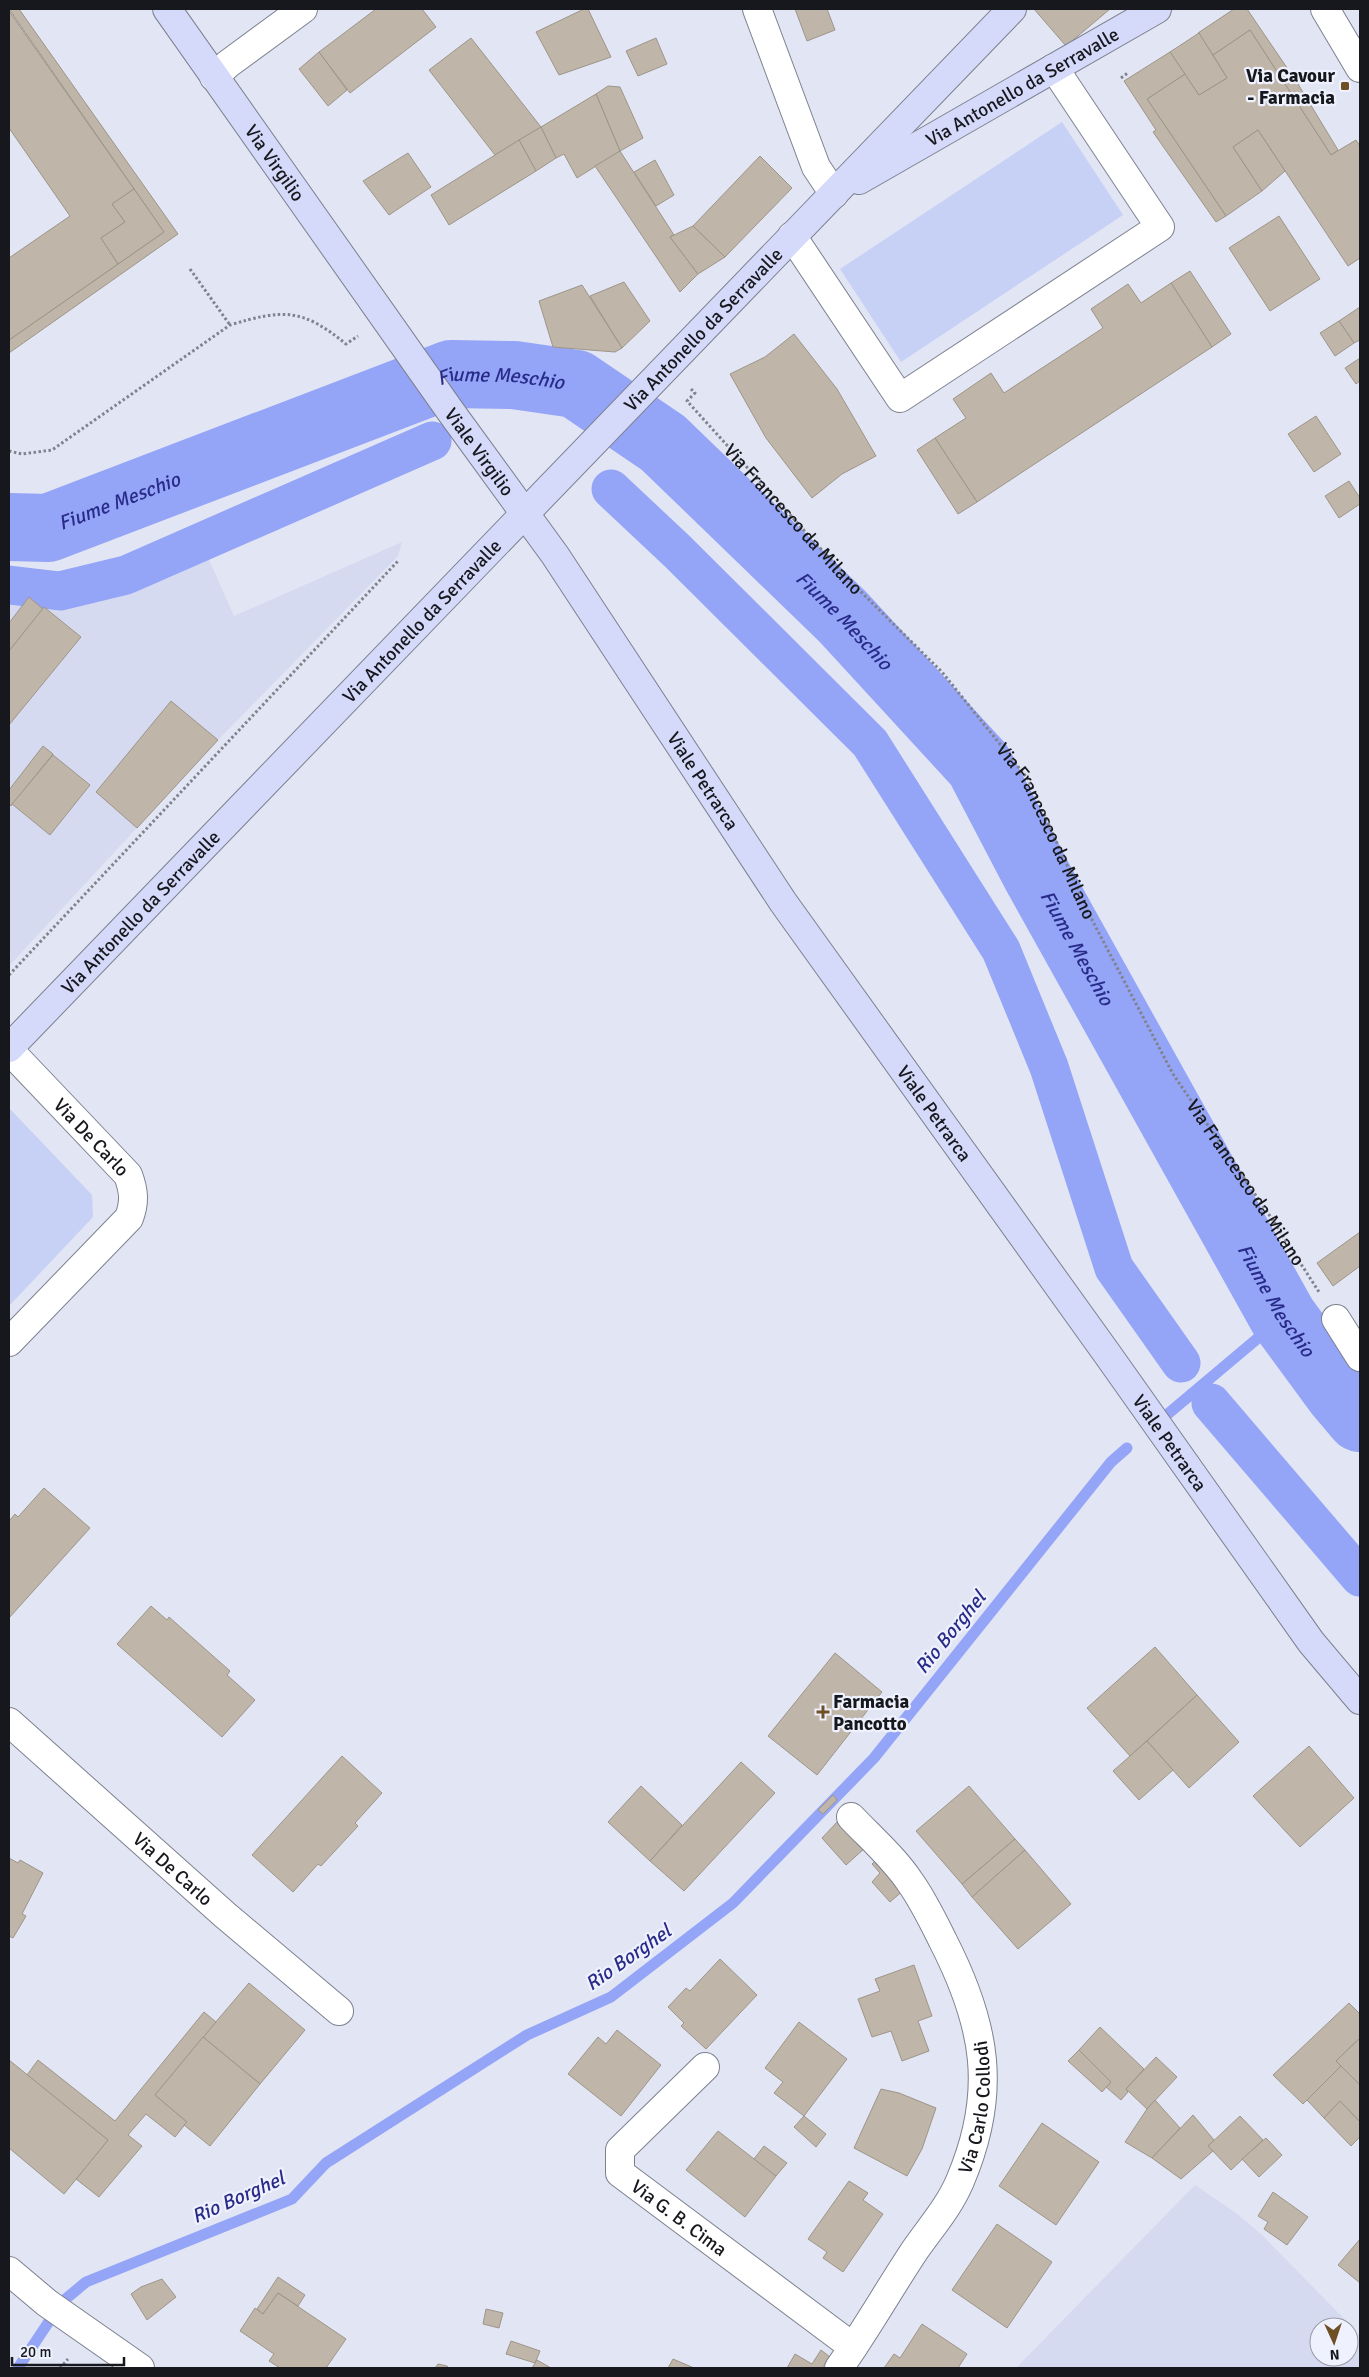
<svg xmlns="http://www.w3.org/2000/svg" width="1369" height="2377" font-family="Signika,sans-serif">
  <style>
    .built { fill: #d5daf0; fill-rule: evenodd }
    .green { fill: #c7d0f5 }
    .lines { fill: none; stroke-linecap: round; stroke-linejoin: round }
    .stream { stroke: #94a4f7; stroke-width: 11 }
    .canal { stroke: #94a4f7; stroke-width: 39 }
    .river { stroke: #94a4f7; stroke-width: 68 }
    .building { fill: #bfb5a9; stroke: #9e9589 }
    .street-casing { stroke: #7d818e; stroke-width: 30 }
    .secondary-casing { stroke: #7d818e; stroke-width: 30 }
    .path { stroke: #80838d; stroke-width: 3; stroke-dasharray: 2.5 2.5; stroke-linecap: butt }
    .street { stroke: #fff; stroke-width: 28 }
    .secondary { stroke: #d5dafa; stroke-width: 28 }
    .poi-dot { fill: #6f5025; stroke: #eff2fe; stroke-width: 2 }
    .labels { text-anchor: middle; stroke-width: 4.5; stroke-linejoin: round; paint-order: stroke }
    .poi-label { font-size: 19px; font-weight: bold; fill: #17181d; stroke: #eff2fe; text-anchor: end }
    .street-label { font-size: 19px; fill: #17181d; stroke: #eff2fe }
    .water-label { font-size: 20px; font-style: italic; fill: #292b88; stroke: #eff2fe }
  </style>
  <rect width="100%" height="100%" fill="#e1e5f4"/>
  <!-- built -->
  <g class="built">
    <polygon points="402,542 398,556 218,740 9,966 9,597 64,600 86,598 117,590 206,553 234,616"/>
    <path d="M 1195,2185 L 1236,2213 L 1261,2234 L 1360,2335 L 1360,2368 L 1016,2368 ZM 1319,2327 L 1349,2327 L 1349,2357 L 1319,2357 Z"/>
  </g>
  <!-- green -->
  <g class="green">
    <polygon points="1062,122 1123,215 901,362 840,269"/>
    <polygon points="9,1108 92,1195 93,1217 9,1306"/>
  </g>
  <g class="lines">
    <!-- stream -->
    <g class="stream">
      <polyline points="1163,1418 1283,1317"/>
      <polyline points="18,2368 62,2302 86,2282 292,2199 326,2163 527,2035 611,1997 733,1903 874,1758 1111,1462 1127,1448"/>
    </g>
    <!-- canal -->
    <g class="canal">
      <polyline points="611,489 677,551 870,743 1001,950 1049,1067 1114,1268 1181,1363"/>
      <polyline points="9,585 60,591 126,575 432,441"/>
      <polyline points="1211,1403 1360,1577"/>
    </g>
    <!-- river -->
    <path class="river" id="s1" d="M 9,527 L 48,528 L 451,374 L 514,375 L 576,384 L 663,443 L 843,617 L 979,765 L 1036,874 L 1283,1317 L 1338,1392 L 1360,1418"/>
  </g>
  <!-- building -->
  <g class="building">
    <polygon points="9,9 19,9 178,234 9,353 9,340 164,232"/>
    <polygon points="376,9 422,9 436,27 350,93 319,52"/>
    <polygon points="584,9 588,9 611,57 559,75 536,32"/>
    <polygon points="795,9 827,9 835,30 807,41"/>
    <polygon points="1034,9 1110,9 1066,46"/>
    <polygon points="1234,9 1247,9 1298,84 1338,150 1331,155 1250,30 1213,55 1198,33"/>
    <polygon points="9,11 134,189 112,204 125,222 101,238 118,264 9,340 9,258 70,216 9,128"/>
    <polygon points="1250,30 1331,155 1356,140 1360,146 1360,258 1348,266 1258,130 1233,147 1262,191 1226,216 1147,99 1185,74 1199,95 1227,78 1213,55"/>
    <polygon points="1199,33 1227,78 1199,95 1170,52"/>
    <polygon points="471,38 541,127 495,155 429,70"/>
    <polygon points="656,38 667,64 638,76 626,51"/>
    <polygon points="319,52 347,90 328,106 299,69"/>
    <polygon points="1170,52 1185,74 1147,99 1226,216 1216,222 1153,132 1156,130 1124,81"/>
    <polygon points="608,86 620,87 643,138 620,151 596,94"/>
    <polygon points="596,94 620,151 577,178 564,154 556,158 541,127"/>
    <polygon points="541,127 556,158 536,171 519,140"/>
    <polygon points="1258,130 1285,171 1262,191 1233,147"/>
    <polygon points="519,140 536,171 449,225 431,195"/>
    <polygon points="620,151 674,235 670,237 698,274 680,292 595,166"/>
    <polygon points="408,153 431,187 389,215 363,181"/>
    <polygon points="760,156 792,188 725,257 693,226"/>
    <polygon points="655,160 674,195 656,206 634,172"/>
    <polygon points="134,189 164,232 118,264 101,238 125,222 112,204"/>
    <polygon points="1279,216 1320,279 1270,311 1229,248"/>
    <polygon points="693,226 725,257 698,274 670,237"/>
    <polygon points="1190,271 1231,334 1212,347 1171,283"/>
    <polygon points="624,282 650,321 622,348 590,296"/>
    <polygon points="1171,283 1212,347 977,502 935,438 966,418 953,399 991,373 1004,393 1103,328 1091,309 1128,284 1141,303"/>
    <polygon points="582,285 622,348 615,352 553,347 539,301"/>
    <polygon points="1360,307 1360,340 1354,343 1339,321"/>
    <polygon points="1339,321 1354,343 1335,356 1320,333"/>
    <polygon points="794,334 837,389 876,456 842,474 812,498 766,438 730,374 765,357"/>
    <polygon points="1360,358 1360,381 1356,384 1345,368"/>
    <polygon points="1316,416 1341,454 1314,472 1288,434"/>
    <polygon points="935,438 977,502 958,514 917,450"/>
    <polygon points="1349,481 1360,498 1360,504 1339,518 1325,496"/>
    <polygon points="29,597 43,609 9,651 9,623"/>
    <polygon points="44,607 81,637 9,725 9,651"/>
    <polygon points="171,701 218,740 137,828 96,792"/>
    <polygon points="43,746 53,754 11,806 9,804 9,790"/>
    <polygon points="53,755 90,785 50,835 12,804"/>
    <polygon points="1360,1232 1360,1266 1333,1286 1317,1263"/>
    <polygon points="44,1488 90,1528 9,1618 9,1521 15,1514 18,1517"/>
    <polygon points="151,1606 167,1620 169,1617 230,1671 227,1675 255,1700 222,1737 117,1644"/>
    <polygon points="1155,1647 1197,1695 1130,1756 1087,1708"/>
    <polygon points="835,1653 882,1692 817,1775 768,1736"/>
    <polygon points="1197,1695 1239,1742 1189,1788 1147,1741"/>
    <polygon points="1147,1741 1173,1770 1139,1800 1113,1771"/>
    <polygon points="1309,1746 1354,1798 1300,1847 1253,1796"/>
    <polygon points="342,1756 382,1793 355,1823 358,1826 321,1866 318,1864 293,1892 252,1855"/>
    <polygon points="741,1762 775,1793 684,1891 650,1861"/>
    <polygon points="641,1786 682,1825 650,1861 608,1822"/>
    <polygon points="969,1786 1015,1839 962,1884 916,1831"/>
    <polygon points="833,1795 837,1800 823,1814 818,1810"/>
    <polygon points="839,1820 865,1848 846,1865 822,1838"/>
    <polygon points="1015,1839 1025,1850 972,1897 962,1884"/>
    <polygon points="1025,1850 1071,1904 1018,1949 972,1897"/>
    <polygon points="9,1858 18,1863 20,1860 43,1873 22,1914 26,1916 13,1938 9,1936"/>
    <polygon points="877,1859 905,1889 890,1902 872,1882 880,1873 872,1864"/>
    <polygon points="720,1959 757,1995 706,2049 681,2026 684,2023 668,2007 686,1988 690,1991"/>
    <polygon points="914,1965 932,2016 918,2021 929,2051 902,2061 891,2031 872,2037 858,1999 880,1991 875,1979"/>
    <polygon points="249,1983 305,2030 260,2084 203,2037"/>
    <polygon points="1349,2003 1360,2014 1360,2038 1336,2061 1341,2066 1303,2104 1273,2075"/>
    <polygon points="204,2012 216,2022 155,2095 187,2122 175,2137 146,2114 128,2135 142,2146 99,2197 76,2179 108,2140 27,2075 38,2060 115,2121"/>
    <polygon points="799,2022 847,2059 804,2116 774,2093 783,2082 765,2068"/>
    <polygon points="1100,2027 1144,2069 1126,2089 1128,2092 1121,2100 1106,2087 1111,2082 1079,2050"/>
    <polygon points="617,2030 661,2065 621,2116 568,2074 598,2037 606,2044"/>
    <polygon points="203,2037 260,2084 210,2146 184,2125 187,2122 155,2095"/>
    <polygon points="1360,2038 1360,2085 1336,2061"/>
    <polygon points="1079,2050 1111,2082 1102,2092 1068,2061"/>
    <polygon points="1156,2057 1177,2077 1147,2109 1126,2089"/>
    <polygon points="9,2060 108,2140 64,2194 9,2148"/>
    <polygon points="1341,2066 1360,2085 1360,2122 1340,2101 1324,2118 1307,2100"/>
    <polygon points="881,2089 899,2093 936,2108 922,2149 907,2176 854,2148"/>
    <polygon points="1155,2100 1180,2128 1152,2158 1125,2142 1147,2109"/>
    <polygon points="1340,2101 1360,2122 1360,2137 1351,2146 1324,2118"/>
    <polygon points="1193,2115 1214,2140 1208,2146 1213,2151 1181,2179 1152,2158"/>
    <polygon points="804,2116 826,2134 816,2147 794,2127"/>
    <polygon points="1240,2116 1263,2140 1231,2170 1208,2146"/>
    <polygon points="1042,2123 1099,2162 1056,2225 999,2186"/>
    <polygon points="718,2131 776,2176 745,2217 686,2170"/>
    <polygon points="1266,2138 1282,2155 1259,2177 1242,2159"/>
    <polygon points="764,2146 787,2163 776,2176 754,2159"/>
    <polygon points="849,2181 868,2193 863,2200 883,2214 843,2272 823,2258 827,2252 808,2239"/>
    <polygon points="1273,2192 1308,2217 1287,2245 1264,2229 1268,2222 1258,2216"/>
    <polygon points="997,2224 1052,2262 1007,2328 952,2290"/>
    <polygon points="1360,2239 1360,2283 1338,2265"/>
    <polygon points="278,2277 305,2295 298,2306 278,2293 263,2314 257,2309"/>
    <polygon points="162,2279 176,2297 147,2320 131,2294 141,2287"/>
    <polygon points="278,2293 346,2339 326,2368 280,2368 269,2361 274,2354 240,2331 255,2308 263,2314"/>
    <polygon points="486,2309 503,2313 499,2328 483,2324"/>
    <polygon points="922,2324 967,2354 958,2368 884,2368 894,2354 900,2358"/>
    <polygon points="511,2341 540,2351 535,2363 506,2354"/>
    <polygon points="821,2350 830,2357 822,2368 787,2368 795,2354 812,2364"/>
    <polygon points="673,2359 694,2368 668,2368"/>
    <polygon points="537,2360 551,2368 532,2368"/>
    <polygon points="438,2364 447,2366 449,2368 435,2368"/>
  </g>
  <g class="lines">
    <!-- street casing -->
    <g class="street-casing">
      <g id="street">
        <polyline points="757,9 816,167 834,194"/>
        <polyline points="1325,9 1360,68"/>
        <polyline points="214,77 228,64 303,9"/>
        <polyline points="792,236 900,398 1160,227 1054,68"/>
        <path id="s3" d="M 9,1050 L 128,1175 C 134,1191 135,1202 129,1218 L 9,1342"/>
        <polyline points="1336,1319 1360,1357"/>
        <path id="s4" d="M 9,1722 L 225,1915 L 339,2011"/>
        <path id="s5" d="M 705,2067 L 620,2150 L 620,2173 L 853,2347"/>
        <polyline points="9,2271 47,2303 140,2368"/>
        <path id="s6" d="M 839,2368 C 866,2330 889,2289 915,2250 C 931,2227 949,2207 960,2181 C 998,2092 986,2025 943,1941 C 933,1921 923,1900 910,1882 C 894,1858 871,1838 851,1817"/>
      </g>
    </g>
    <!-- secondary casing -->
    <g class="secondary-casing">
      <g id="secondary">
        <path id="s7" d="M 167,9 L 451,412 L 555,555 L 783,902 L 1108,1355 L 1311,1642 L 1360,1700"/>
        <path id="s8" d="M 859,180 L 1157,9"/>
        <path id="s9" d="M 9,1048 L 1012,9"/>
      </g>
    </g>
    <!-- path -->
    <g class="path">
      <polyline points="1121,78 1129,72"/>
      <polyline points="190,269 230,325"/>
      <path id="s2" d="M 691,389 L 695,393 L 687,401 L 849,580 L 942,672 L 1028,779 L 1090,916 L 1173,1074 L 1274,1222 L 1319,1292"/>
      <path d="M 9,451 L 22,454 L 52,450 L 230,325 C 283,309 302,308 346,344 L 358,336"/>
      <polyline points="9,975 398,561"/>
      <polyline points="60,2368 68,2359"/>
    </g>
    <!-- street -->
    <use href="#street" class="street"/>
    <!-- secondary -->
    <use href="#secondary" class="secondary"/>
  </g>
  <!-- markers -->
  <g class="poi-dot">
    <rect x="1340" y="81" width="10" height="10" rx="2.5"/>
    <path d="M820.5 1704.5h5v5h5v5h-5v5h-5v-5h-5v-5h5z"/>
  </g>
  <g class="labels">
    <!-- poi labels -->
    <g class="poi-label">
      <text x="1335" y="82">Via Cavour<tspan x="1335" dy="22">- Farmacia</tspan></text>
      <text x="833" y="1708" text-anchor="start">Farmacia<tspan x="833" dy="22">Pancotto</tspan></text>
    </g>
    <!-- street labels -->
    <g class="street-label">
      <text dy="7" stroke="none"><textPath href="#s8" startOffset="188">Via Antonello da Serravalle</textPath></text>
      <text dy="7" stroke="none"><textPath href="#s7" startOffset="188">Via Virgilio</textPath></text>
      <text dy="7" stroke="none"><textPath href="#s9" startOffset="999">Via Antonello da Serravalle</textPath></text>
      <text dy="7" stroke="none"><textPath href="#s7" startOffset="542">Viale Virgilio</textPath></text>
      <text dy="7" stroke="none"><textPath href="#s2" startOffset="176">Via Francesco da Milano</textPath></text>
      <text dy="7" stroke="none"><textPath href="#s9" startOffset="594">Via Antonello da Serravalle</textPath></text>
      <text dy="7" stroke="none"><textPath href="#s7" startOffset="940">Viale Petrarca</textPath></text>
      <text dy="7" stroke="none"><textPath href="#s2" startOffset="581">Via Francesco da Milano</textPath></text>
      <text dy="7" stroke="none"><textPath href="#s9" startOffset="189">Via Antonello da Serravalle</textPath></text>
      <text dy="7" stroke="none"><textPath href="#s7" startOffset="1345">Viale Petrarca</textPath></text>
      <text dy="7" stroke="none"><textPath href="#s3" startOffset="120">Via De Carlo</textPath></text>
      <text dy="7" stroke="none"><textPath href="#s2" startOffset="986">Via Francesco da Milano</textPath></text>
      <text dy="7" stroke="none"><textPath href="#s7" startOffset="1750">Viale Petrarca</textPath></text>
      <text dy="7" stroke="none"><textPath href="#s4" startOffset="220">Via De Carlo</textPath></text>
      <text dy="7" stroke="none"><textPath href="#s6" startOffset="299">Via Carlo Collodi</textPath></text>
      <text dy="7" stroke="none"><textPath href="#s5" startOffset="216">Via G. B. Cima</textPath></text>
    </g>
    <!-- water labels -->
    <g class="water-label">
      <text dy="7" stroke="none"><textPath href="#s1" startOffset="520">Fiume Meschio</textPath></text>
      <text dy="7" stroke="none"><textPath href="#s1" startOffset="115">Fiume Meschio</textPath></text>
      <text dy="7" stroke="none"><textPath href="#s1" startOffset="955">Fiume Meschio</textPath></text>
      <text dy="7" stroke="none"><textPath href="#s1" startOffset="1360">Fiume Meschio</textPath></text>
      <text dy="7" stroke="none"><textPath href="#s1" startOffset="1765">Fiume Meschio</textPath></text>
      <text transform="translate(950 1632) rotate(-51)" y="7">Rio Borghel</text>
      <text transform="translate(628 1957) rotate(-35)" y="7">Rio Borghel</text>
      <text transform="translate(238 2197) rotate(-24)" y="7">Rio Borghel</text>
    </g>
  </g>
  <!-- border -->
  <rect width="1369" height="2377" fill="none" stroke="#17181d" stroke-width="20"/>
  <!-- north arrow -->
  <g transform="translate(1334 2342) rotate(177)"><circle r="24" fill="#eff2fe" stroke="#999ba4"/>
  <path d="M0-4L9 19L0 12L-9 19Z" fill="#6f5025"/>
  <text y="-8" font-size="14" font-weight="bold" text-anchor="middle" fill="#17181d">N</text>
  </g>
  <!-- scale -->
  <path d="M12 2357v8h112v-8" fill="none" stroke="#17181d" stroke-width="2.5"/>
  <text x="20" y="2357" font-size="15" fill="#17181d" stroke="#eff2fe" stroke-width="4" paint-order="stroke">20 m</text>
</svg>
